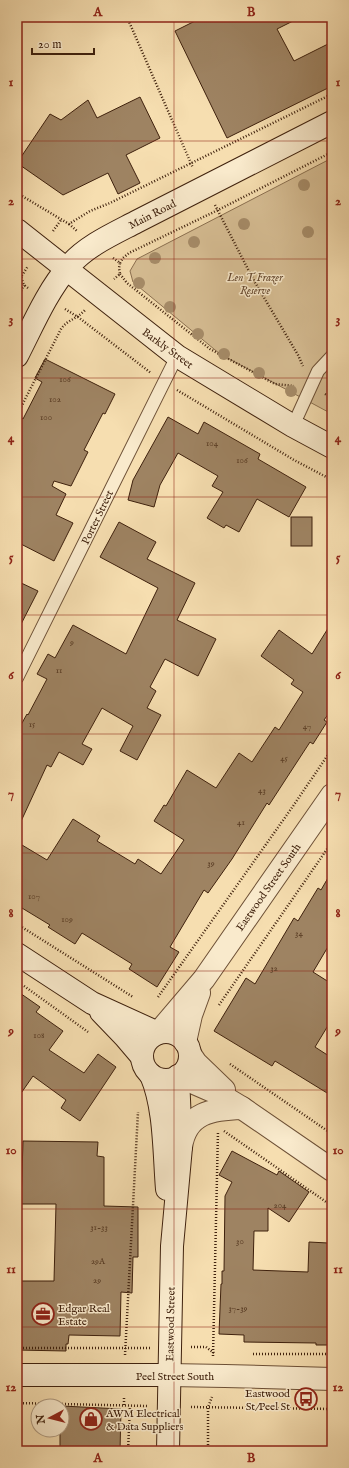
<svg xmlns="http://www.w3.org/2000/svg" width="349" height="1468" font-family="'IM FELL English',serif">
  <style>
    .green { fill: #d7be94; stroke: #8b7050 }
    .building { fill: #9e8362; stroke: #3f210d }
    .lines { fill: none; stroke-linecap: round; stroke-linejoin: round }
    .lane-casing { stroke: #6d5036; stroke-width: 14 }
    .street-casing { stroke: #6d5036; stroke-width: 24 }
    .secondary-casing { stroke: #3f210d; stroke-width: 24 }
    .path { stroke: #3f210d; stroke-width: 2.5; stroke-dasharray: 1 2; stroke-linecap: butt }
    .lane { stroke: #f9eacc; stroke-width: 12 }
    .street { stroke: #f9eacc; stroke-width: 22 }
    .secondary { stroke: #f9eacc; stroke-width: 22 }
    .tree { fill: #a68c69 }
    .grid { fill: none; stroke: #8f2418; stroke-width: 1; stroke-opacity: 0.55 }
    .labels { text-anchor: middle; stroke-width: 3; stroke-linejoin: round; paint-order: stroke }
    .number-label { font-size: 9px; fill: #573a22 }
    .street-label { font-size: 11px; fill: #3f210d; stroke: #f9eacc }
    .park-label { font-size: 11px; font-style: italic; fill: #65482f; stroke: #f9eacc }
    .poi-label { font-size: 11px; fill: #3f210d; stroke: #f9eacc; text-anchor: start }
    .neatline { fill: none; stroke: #8f2418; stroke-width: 1.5 }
    .grid-label { font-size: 13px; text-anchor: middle; font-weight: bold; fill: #8f2418 }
  </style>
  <rect width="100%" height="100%" fill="#f6deb0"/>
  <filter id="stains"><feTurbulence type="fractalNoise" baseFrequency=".005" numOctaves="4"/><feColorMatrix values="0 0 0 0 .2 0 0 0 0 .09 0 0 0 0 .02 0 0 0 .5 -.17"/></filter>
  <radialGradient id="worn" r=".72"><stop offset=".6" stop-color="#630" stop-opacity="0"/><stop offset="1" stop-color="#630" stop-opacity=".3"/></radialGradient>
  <!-- green -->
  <polygon class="green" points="332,158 332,414 220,354 133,282 130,271 137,259"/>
  <!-- building -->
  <g class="building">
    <polygon points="203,17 301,17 277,29 294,61 332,42 332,86 227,138 175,31"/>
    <polygon points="140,97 160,138 126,155 140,183 118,194 108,173 63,195 17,163 50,114 61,120 88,100 97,118"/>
    <polygon points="45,359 115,394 105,414 103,413 84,450 88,452 71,486 54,481 52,486 66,494 56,515 73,523 54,561 17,542 17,416 23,419 42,382 35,378"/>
    <polygon points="168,417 198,434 204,422 260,454 258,459 306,487 289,517 257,499 239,532 226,525 224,528 207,518 223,492 212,486 218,476 178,453 160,485 154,507 128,500 133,480"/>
    <rect x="291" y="517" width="21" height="29"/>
    <polygon points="119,522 156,542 147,559 195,583 177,620 216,639 198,676 165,659 150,687 156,691 147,708 161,715 137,760 120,751 133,726 102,708 82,744 92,749 83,765 59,752 51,767 47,765 17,830 17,732 27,714 28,715 47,679 37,674 48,654 55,658 73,625 126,654 158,588 100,557"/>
    <polygon points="17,581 38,591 17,632"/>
    <polygon points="332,622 332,709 324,720 327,722 313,744 310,742 269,805 267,803 232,859 208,893 204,890 170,947 179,952 157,987 129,969 132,964 82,933 75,944 48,927 50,925 17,905 17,842 47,860 73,819 100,836 97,841 135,864 138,859 161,874 184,840 154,821 164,805 166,806 187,770 216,788 239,753 252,762 275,727 279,730 303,692 291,684 294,680 261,656 279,630 312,654"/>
    <polygon points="332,871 332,940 313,972 332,984 332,1019 315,1047 332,1058 332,1096 275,1061 272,1066 214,1031 246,978 255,984 294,918 298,921 318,888 321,890"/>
    <polygon points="17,991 40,1007 36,1012 63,1031 49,1050 84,1073 98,1054 116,1067 80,1121 61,1108 66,1100 33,1076 17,1099"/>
    <polygon points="23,1141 98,1142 97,1156 104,1157 104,1206 138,1207 138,1257 133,1257 132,1293 121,1292 120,1336 69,1335 68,1344 66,1344 66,1351 17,1350 17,1281 54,1281 56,1204 21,1204"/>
    <polygon points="232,1151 277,1175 279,1171 309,1192 289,1222 268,1208 268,1231 254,1231 253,1270 308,1272 309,1242 328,1243 328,1268 332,1268 332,1345 316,1345 316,1343 244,1342 244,1335 219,1334 221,1284 222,1284 222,1271 224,1271 225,1196 232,1182 219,1175"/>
    <polygon points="62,1406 121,1409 120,1451 60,1451 60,1430 62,1430"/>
  </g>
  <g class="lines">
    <!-- lane casing -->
    <g class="lane-casing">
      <g id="lane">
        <polyline points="293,426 318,371 332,356"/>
        <polyline points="17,678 177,356"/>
      </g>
    </g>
    <!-- street casing -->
    <g class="street-casing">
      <g id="street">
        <polyline points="159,1032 204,979 332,795"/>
        <polyline points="185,1042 191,1015 199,993"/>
        <polyline points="190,1054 196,1063 224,1090"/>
        <polyline points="178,1076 217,1093 242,1108 332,1170"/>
        <path d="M 181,1147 C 186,1112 213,1109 242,1108"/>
        <polyline points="169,1375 225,1376 332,1379"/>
      </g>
    </g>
    <!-- secondary casing -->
    <g class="secondary-casing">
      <g id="secondary">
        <polyline points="17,230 177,356 293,426 332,447"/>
        <path d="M 17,356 C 32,327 47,291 69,266 C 86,246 113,234 136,222 L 332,122"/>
        <polyline points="17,954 92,1003 158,1033"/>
        <polyline points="101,1012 125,1037 142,1057"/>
        <circle cx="166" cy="1056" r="24"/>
        <path d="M 151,1075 C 165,1107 164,1153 167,1189"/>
        <polyline points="17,1375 169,1375"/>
        <polyline points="168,1451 172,1246 181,1147 178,1076"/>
      </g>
    </g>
    <!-- path -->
    <g class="path">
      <polyline points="127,17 193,168"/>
      <polyline points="17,193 69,224 90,211 110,203 332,94"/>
      <polyline points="215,205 253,279 298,355 303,366"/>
      <polyline points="69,224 77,231"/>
      <polyline points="53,231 61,220"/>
      <polyline points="113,258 120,263 119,268 120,274 114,279"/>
      <polyline points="120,263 123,258 129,253 218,210 332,152"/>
      <polyline points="17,273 21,277"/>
      <polyline points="120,274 127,283 210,349 275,384 294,386"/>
      <polyline points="28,288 24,285 21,277 28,266"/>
      <polyline points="17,299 24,285"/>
      <polyline points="65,309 78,317 151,373"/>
      <polyline points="177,390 294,460 332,480"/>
      <polyline points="325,394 332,398"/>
      <path d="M 17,415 L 61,329 C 67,320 77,319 85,310"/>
      <polyline points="17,702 21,693"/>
      <polyline points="17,924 133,997"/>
      <polyline points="24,986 88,1032"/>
      <polyline points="158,997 291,809 332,749"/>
      <polyline points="219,1005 332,842"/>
      <polyline points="230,1064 332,1134"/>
      <polyline points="224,1131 332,1206"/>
      <polyline points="191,1347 206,1347 214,1353"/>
      <polyline points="17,1348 150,1348"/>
      <polyline points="253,1354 332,1354"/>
      <polyline points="125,1355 138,1112"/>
      <polyline points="213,1356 218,1131"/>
      <polyline points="17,1403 148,1406"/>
      <polyline points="124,1405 124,1396"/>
      <polyline points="191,1407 332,1409"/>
      <polyline points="128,1451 130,1406"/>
      <polyline points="208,1451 208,1407 212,1397"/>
    </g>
    <!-- lane -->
    <use href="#lane" class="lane"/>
    <!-- street -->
    <use href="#street" class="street"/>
    <!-- secondary -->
    <use href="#secondary" class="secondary"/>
  </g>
  <!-- trees -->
  <g class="tree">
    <circle cx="304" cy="185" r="6"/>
    <circle cx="244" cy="224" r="6"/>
    <circle cx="308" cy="232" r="6"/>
    <circle cx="194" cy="242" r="6"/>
    <circle cx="155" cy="258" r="6"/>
    <circle cx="139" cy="283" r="6"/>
    <circle cx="170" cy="307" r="6"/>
    <circle cx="198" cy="334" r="6"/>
    <circle cx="224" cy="354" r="6"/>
    <circle cx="259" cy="373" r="6"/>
    <circle cx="291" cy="391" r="6"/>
  </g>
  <!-- grid -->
  <path class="grid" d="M 174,17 L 174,1451M 17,141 L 332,141M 17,259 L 332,259M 17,378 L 332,378M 17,497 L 332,497M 17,615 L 332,615M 17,734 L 332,734M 17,853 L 332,853M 17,971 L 332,971M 17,1090 L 332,1090M 17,1209 L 332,1209M 17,1327 L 332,1327"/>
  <!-- icons -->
  <defs>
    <g id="office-ring" transform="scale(1.15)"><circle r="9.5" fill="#f9eacc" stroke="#8f2418" stroke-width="1.5"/><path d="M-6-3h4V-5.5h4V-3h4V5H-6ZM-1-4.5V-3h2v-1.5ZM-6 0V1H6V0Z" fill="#8f2418"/></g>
    <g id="bus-ring" transform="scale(1.15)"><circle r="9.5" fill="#f9eacc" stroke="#8f2418" stroke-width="1.5"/><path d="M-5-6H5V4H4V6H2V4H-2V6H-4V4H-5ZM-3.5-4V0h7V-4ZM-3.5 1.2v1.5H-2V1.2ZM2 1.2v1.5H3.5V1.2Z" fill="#8f2418"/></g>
    <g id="shop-ring" transform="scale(1.15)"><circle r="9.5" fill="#f9eacc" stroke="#8f2418" stroke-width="1.5"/><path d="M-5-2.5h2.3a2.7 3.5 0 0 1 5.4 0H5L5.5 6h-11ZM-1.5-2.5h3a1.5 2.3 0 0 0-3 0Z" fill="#8f2418"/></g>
  </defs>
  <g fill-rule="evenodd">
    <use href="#office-ring" x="43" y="1314"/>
    <use href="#bus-ring" x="306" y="1399"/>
    <use href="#shop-ring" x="91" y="1419"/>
  </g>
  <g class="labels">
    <!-- number labels -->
    <g class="number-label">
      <text x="65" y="382">106</text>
      <text x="55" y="402">102</text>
      <text x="46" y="420">100</text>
      <text x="212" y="446">104</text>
      <text x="242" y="463">106</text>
      <text x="72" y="645">9</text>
      <text x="59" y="673">11</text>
      <text x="32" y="727">15</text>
      <text x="307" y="729">47</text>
      <text x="284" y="761">45</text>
      <text x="262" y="793">43</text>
      <text x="241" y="825">41</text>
      <text x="211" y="866">39</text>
      <text x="34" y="899">107</text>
      <text x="67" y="922">109</text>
      <text x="299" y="936">34</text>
      <text x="274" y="971">32</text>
      <text x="39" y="1038">108</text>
      <text x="280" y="1208">204</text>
      <text x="99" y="1230">31-33</text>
      <text x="240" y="1244">30</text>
      <text x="98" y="1264">29A</text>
      <text x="97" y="1283">29</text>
      <text x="238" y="1311">37-39</text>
    </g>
    <!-- street labels -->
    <g class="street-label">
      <text transform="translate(152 214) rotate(-27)" y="4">Main Road</text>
      <text transform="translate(168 348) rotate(36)" y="4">Barkly Street</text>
      <text transform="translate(97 517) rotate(-64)" y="4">Porter Street</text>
      <text transform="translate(268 887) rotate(-55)" y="4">Eastwood Street South</text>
      <text transform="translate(170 1324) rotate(-89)" y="4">Eastwood Street</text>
      <text x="175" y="1380">Peel Street South</text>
    </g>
    <!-- park labels -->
    <g class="park-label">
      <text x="255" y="281">Len T Frazer<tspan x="255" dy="13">Reserve</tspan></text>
    </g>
    <!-- poi labels -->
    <g class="poi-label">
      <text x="58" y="1312">Edgar Real<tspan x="58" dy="13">Estate</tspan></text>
      <text x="290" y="1397" text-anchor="end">Eastwood<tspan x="290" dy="13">St/Peel St</tspan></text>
      <text x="106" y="1417">AWM Electrical<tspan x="106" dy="13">&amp; Data Suppliers</tspan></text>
    </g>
  </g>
  <!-- margin -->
  <rect width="349" height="1468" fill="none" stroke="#f6deb0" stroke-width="44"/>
  <!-- north arrow -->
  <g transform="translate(50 1418) rotate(263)"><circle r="19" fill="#f9eacc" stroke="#af9a80"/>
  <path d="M0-3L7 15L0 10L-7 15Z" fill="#8f2418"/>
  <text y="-6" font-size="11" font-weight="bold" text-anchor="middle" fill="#3f210d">N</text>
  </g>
  <!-- scale -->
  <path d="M32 48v6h62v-6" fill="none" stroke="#3f210d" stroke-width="2"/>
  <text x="38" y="48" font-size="12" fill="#3f210d" stroke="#f9eacc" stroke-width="3" paint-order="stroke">20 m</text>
  <rect x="22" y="22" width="305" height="1424" class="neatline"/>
  <g class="grid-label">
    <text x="98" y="16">A</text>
    <text x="251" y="16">B</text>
    <text x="11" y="86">1</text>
    <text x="338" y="86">1</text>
    <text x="11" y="205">2</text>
    <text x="338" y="205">2</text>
    <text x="11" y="323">3</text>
    <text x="338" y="323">3</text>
    <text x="11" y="442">4</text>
    <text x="338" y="442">4</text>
    <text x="11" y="561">5</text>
    <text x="338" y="561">5</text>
    <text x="11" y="679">6</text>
    <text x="338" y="679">6</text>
    <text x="11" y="798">7</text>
    <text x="338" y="798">7</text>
    <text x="11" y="917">8</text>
    <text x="338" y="917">8</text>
    <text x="11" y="1035">9</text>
    <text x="338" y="1035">9</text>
    <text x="11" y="1154">10</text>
    <text x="338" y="1154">10</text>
    <text x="11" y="1273">11</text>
    <text x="338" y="1273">11</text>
    <text x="11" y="1391">12</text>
    <text x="338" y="1391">12</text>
    <text x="98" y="1462">A</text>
    <text x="251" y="1462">B</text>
  </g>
  <rect width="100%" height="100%" filter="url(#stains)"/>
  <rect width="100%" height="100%" fill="url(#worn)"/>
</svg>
